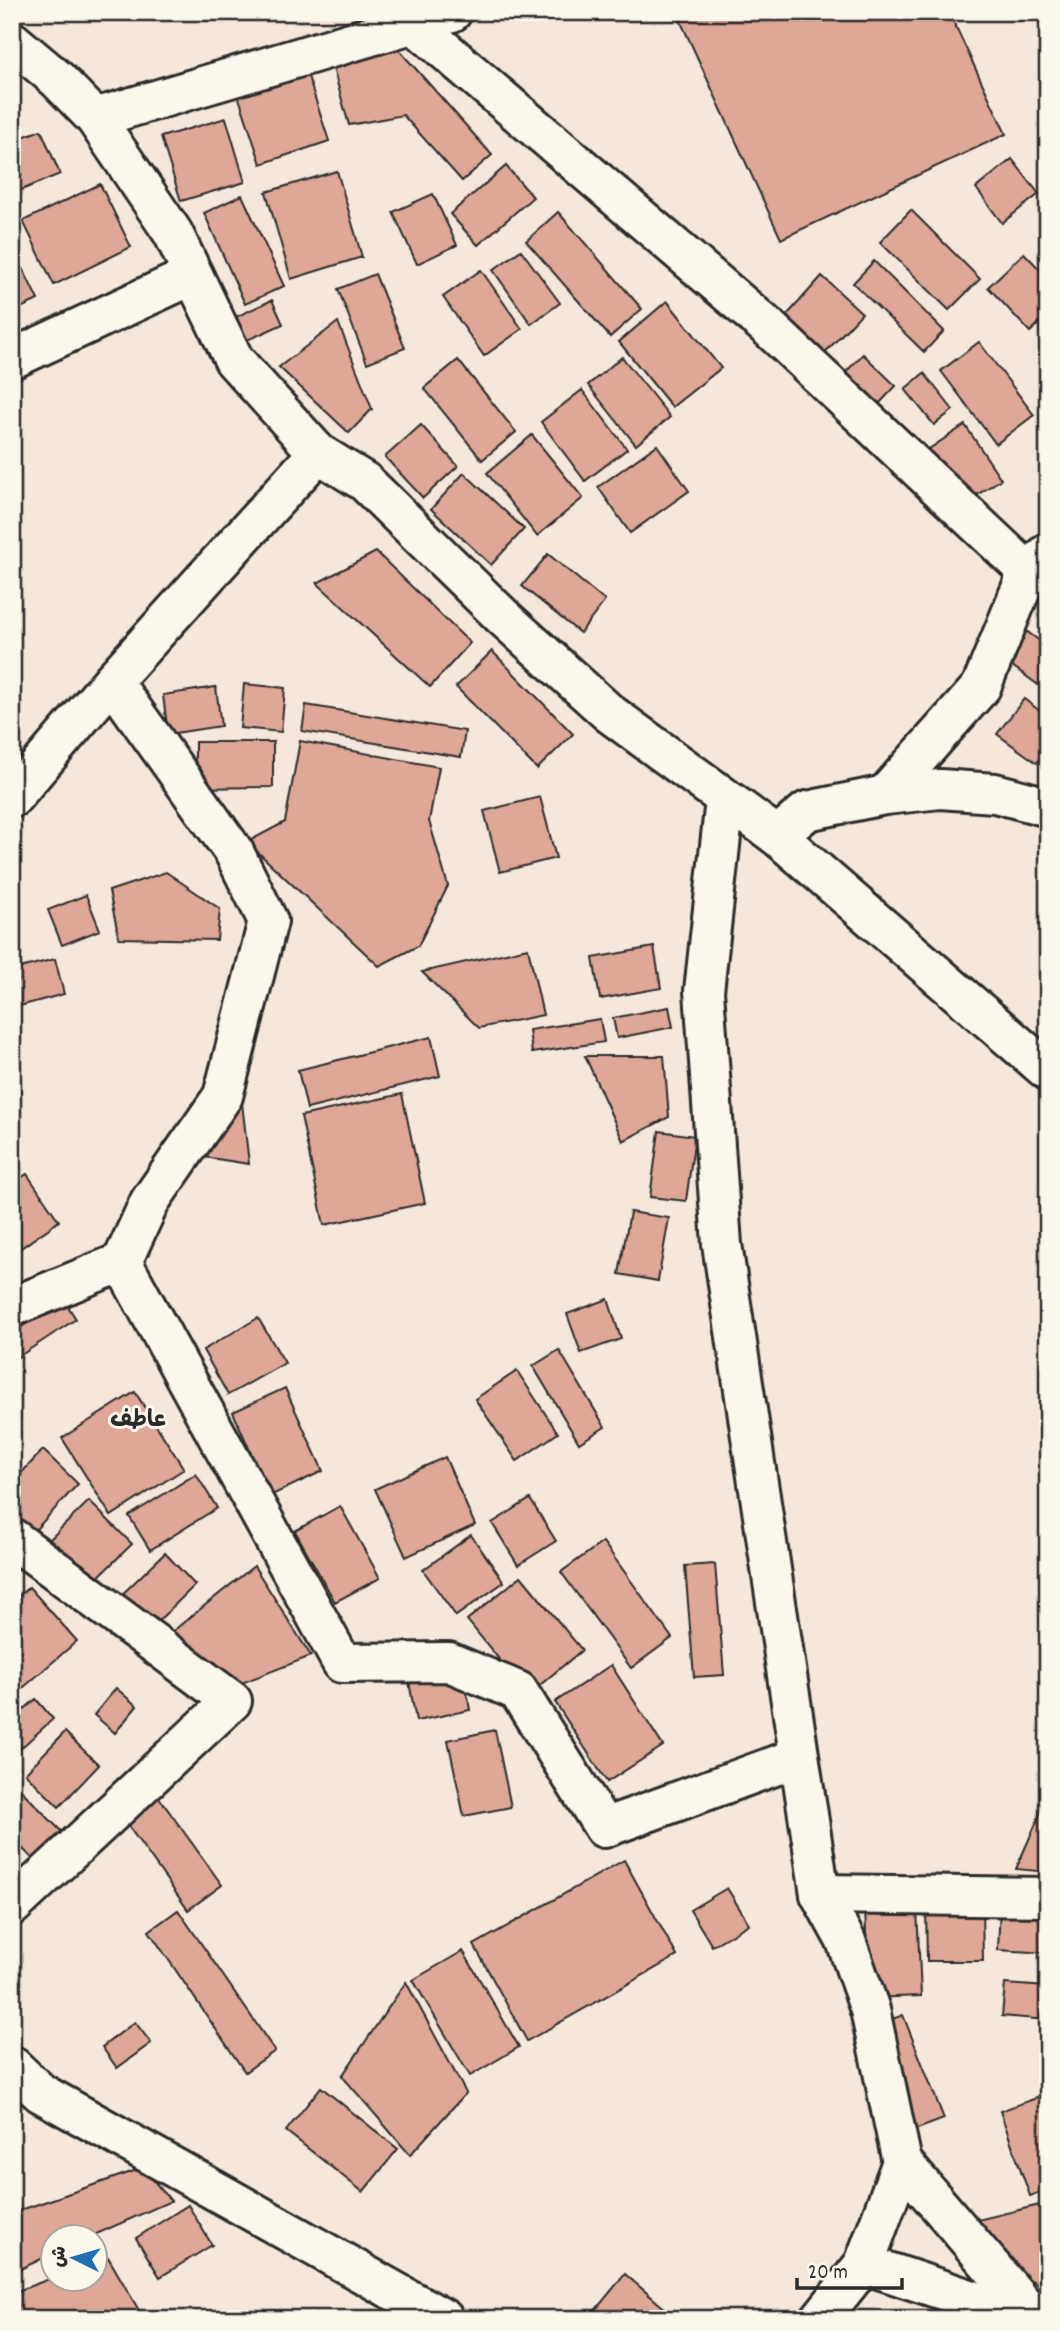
<svg xmlns="http://www.w3.org/2000/svg" width="1060" height="2331" font-family="Dekko,'Playpen Sans Arabic',sans-serif">
  <style>
    .building { fill: #dfa797; stroke: #2b2b2b; stroke-width: 2 }
    .lines { fill: none; stroke-linecap: round; stroke-linejoin: round }
    .street-casing { stroke: #2b2b2b; stroke-width: 44 }
    .street { stroke: #fbf7ec; stroke-width: 38 }
    .labels { text-anchor: middle; stroke-width: 6; stroke-linejoin: round; paint-order: stroke }
    .neighbourhood-label { font-size: 23px; font-weight: bold; fill: #2b2b2b; stroke: #fbf7ec }
  </style>
  <rect width="100%" height="100%" fill="#f5e7db"/>
  <filter id="ink" filterUnits="userSpaceOnUse"><feTurbulence type="fractalNoise" baseFrequency=".0143" numOctaves="2"/><feDisplacementMap in="SourceGraphic" scale="14" xChannelSelector="R" yChannelSelector="G"/><feConvolveMatrix kernelMatrix="1 2 1 2 8 2 1 2 1" color-interpolation-filters="sRGB"/></filter>
  <g filter="url(#ink)">
    <!-- building -->
    <g class="building">
      <polygon points="697,12 949,12 1006,134 781,239 680,20"/>
      <polygon points="392,42 492,155 462,181 403,115 349,125 330,57"/>
      <polygon points="303,61 329,141 261,164 234,83"/>
      <polygon points="226,118 245,182 181,201 161,137"/>
      <polygon points="41,130 60,174 12,194 12,141"/>
      <polygon points="1012,159 1039,194 1002,223 976,188"/>
      <polygon points="506,166 533,197 478,245 450,214"/>
      <polygon points="337,171 362,257 291,279 266,192"/>
      <polygon points="100,184 131,247 54,285 23,221"/>
      <polygon points="433,194 457,245 417,264 393,212"/>
      <polygon points="242,195 284,286 245,304 204,213"/>
      <polygon points="911,210 980,279 949,310 880,242"/>
      <polygon points="558,212 642,309 610,337 526,241"/>
      <polygon points="12,246 38,300 12,312"/>
      <polygon points="521,250 560,303 531,324 493,270"/>
      <polygon points="1024,253 1048,278 1048,315 1030,332 988,287"/>
      <polygon points="874,261 944,331 924,352 853,283"/>
      <polygon points="481,270 522,329 484,356 443,297"/>
      <polygon points="375,274 405,348 367,363 338,289"/>
      <polygon points="822,276 862,313 819,359 780,323"/>
      <polygon points="272,300 283,324 236,345 225,322"/>
      <polygon points="667,301 721,368 672,407 619,342"/>
      <polygon points="338,322 372,409 349,433 279,367"/>
      <polygon points="979,342 1034,415 996,444 941,371"/>
      <polygon points="863,354 896,386 877,406 844,374"/>
      <polygon points="622,357 670,417 636,445 588,385"/>
      <polygon points="458,360 516,432 482,460 424,388"/>
      <polygon points="924,373 953,410 934,425 905,389"/>
      <polygon points="582,390 627,449 585,481 541,422"/>
      <polygon points="421,425 458,466 423,498 385,457"/>
      <polygon points="965,425 1001,479 965,503 929,449"/>
      <polygon points="532,435 583,498 537,536 487,473"/>
      <polygon points="657,445 689,491 630,533 598,487"/>
      <polygon points="464,473 524,529 491,565 431,509"/>
      <polygon points="376,552 470,643 430,687 317,583"/>
      <polygon points="548,554 605,601 580,633 522,586"/>
      <polygon points="1000,612 1048,647 1048,692 979,642"/>
      <polygon points="492,651 573,734 537,769 456,687"/>
      <polygon points="244,684 285,688 281,732 240,728"/>
      <polygon points="216,687 221,726 168,734 163,695"/>
      <polygon points="1024,699 1048,717 1048,749 1037,763 997,734"/>
      <polygon points="306,705 465,731 461,757 302,731"/>
      <polygon points="300,741 439,767 429,821 448,886 418,946 379,966 247,842 285,822"/>
      <polygon points="195,742 273,742 273,787 195,788"/>
      <polygon points="540,797 556,858 500,872 484,811"/>
      <polygon points="166,872 220,909 217,940 119,938 109,891"/>
      <polygon points="86,895 100,930 62,945 48,910"/>
      <polygon points="654,947 661,988 600,999 593,958"/>
      <polygon points="528,948 543,1015 479,1028 422,972"/>
      <polygon points="55,959 64,994 16,1007 12,992 12,970"/>
      <polygon points="669,1007 673,1027 617,1038 613,1018"/>
      <polygon points="600,1019 604,1042 532,1053 529,1030"/>
      <polygon points="431,1037 440,1076 307,1109 298,1070"/>
      <polygon points="12,1054 20,1092 12,1093"/>
      <polygon points="585,1056 664,1056 669,1117 623,1141"/>
      <polygon points="402,1094 425,1203 324,1225 301,1116"/>
      <polygon points="242,1103 249,1164 198,1156 184,1124"/>
      <polygon points="659,1131 695,1136 686,1201 650,1197"/>
      <polygon points="27,1174 59,1221 18,1250 12,1241 12,1184"/>
      <polygon points="630,1212 669,1218 658,1281 619,1274"/>
      <polygon points="608,1299 621,1339 581,1353 567,1314"/>
      <polygon points="64,1300 76,1319 18,1357 12,1349 12,1333"/>
      <polygon points="258,1318 285,1363 228,1395 203,1350"/>
      <polygon points="559,1350 605,1427 579,1443 533,1366"/>
      <polygon points="517,1371 558,1433 517,1461 475,1399"/>
      <polygon points="285,1388 323,1471 270,1496 233,1412"/>
      <polygon points="135,1392 184,1469 111,1516 62,1438"/>
      <polygon points="43,1450 78,1484 26,1540 12,1527 12,1483"/>
      <polygon points="445,1457 475,1525 406,1557 375,1489"/>
      <polygon points="196,1474 217,1508 150,1550 129,1516"/>
      <polygon points="530,1499 556,1541 518,1565 492,1523"/>
      <polygon points="89,1501 132,1544 90,1585 48,1541"/>
      <polygon points="340,1506 380,1578 335,1602 295,1531"/>
      <polygon points="471,1535 504,1582 456,1616 423,1570"/>
      <polygon points="603,1542 672,1638 631,1668 561,1572"/>
      <polygon points="165,1553 195,1585 146,1633 115,1601"/>
      <polygon points="715,1564 724,1675 694,1677 685,1566"/>
      <polygon points="254,1566 311,1656 221,1691 173,1631"/>
      <polygon points="521,1576 582,1650 528,1695 467,1620"/>
      <polygon points="29,1587 77,1641 15,1695 12,1692 12,1602"/>
      <polygon points="611,1665 663,1746 607,1782 555,1702"/>
      <polygon points="463,1671 470,1710 416,1721 409,1681"/>
      <polygon points="116,1688 137,1706 115,1733 94,1715"/>
      <polygon points="36,1699 53,1719 12,1756 12,1720"/>
      <polygon points="495,1730 511,1807 464,1816 448,1740"/>
      <polygon points="65,1732 99,1765 59,1807 25,1773"/>
      <polygon points="153,1789 222,1885 188,1910 119,1813"/>
      <polygon points="21,1790 62,1832 33,1859 12,1838 12,1798"/>
      <polygon points="1048,1796 1048,1872 1016,1869"/>
      <polygon points="624,1860 677,1956 527,2041 474,1945"/>
      <polygon points="727,1888 749,1924 712,1946 690,1910"/>
      <polygon points="1000,1905 1048,1908 1048,1953 998,1950"/>
      <polygon points="982,1907 983,1961 927,1961 926,1908"/>
      <polygon points="917,1908 921,1996 869,1998 865,1910"/>
      <polygon points="178,1910 275,2051 245,2072 149,1931"/>
      <polygon points="463,1951 519,2047 470,2076 413,1980"/>
      <polygon points="406,1982 466,2093 410,2155 342,2076"/>
      <polygon points="1005,1984 1048,1987 1046,2020 1002,2016"/>
      <polygon points="903,2015 944,2119 912,2131 871,2027"/>
      <polygon points="135,2022 151,2043 117,2068 102,2047"/>
      <polygon points="321,2087 398,2149 363,2192 286,2131"/>
      <polygon points="1048,2094 1048,2190 1030,2196 1000,2111"/>
      <polygon points="143,2168 171,2201 92,2236 52,2236 52,2254 12,2273 12,2213"/>
      <polygon points="1048,2203 1048,2289 998,2263 965,2223"/>
      <polygon points="188,2205 212,2245 160,2277 136,2238"/>
      <polygon points="108,2257 144,2319 12,2319 12,2293 52,2278 94,2278 94,2263"/>
      <polygon points="625,2274 677,2319 588,2319"/>
    </g>
    <g class="lines">
      <!-- street casing -->
      <g class="street-casing">
        <g id="street">
          <polyline points="413,23 769,328 1028,572 1048,553"/>
          <polyline points="12,41 57,79 95,118 173,233 234,360 318,453 365,482 503,617 609,713 777,836 1048,1071"/>
          <polyline points="95,118 452,12"/>
          <polyline points="12,359 193,275"/>
          <polyline points="112,681 234,852 268,921 223,1096 150,1201 122,1262 342,1663 449,1662 518,1691 604,1828 799,1757"/>
          <polyline points="885,795 981,687 1028,572"/>
          <polyline points="12,798 112,681 318,453"/>
          <polyline points="725,800 704,991 722,1244 820,1894 846,1941 870,2010 902,2162 864,2264 820,2319"/>
          <polyline points="777,836 807,811 885,795 940,789 995,793 1048,807"/>
          <polyline points="12,1307 122,1262"/>
          <polyline points="12,1538 232,1701 12,1906"/>
          <polyline points="820,1894 1048,1897"/>
          <polyline points="12,2066 41,2093 444,2319"/>
          <polyline points="902,2162 1036,2319"/>
          <polyline points="864,2264 1030,2319"/>
        </g>
      </g>
      <!-- street -->
      <use href="#street" class="street"/>
    </g>
  </g>
  <g class="labels">
    <!-- neighbourhood labels -->
    <g class="neighbourhood-label">
      <text x="138" y="1426">عاطف</text>
    </g>
  </g>
  <!-- margin -->
  <rect width="1060" height="2331" fill="none" stroke="#fbf7ec" stroke-width="42"/>
  <rect x="21" y="21" width="1018" height="2289" fill="none" stroke="#2b2b2b" stroke-width="2.5" filter="url(#ink)"/>
  <!-- north arrow -->
  <g transform="translate(74 2258) rotate(275)"><circle r="33" fill="#fbf7ec" stroke="#a8a59f" stroke-width="2"/>
  <path d="M0-5L12 26L0 18L-12 26Z" fill="#1f6fb2"/>
  <text y="-10" font-size="19" font-weight="bold" text-anchor="middle" fill="#2b2b2b">ش</text>
  </g>
  <!-- scale -->
  <path d="M797 2278v10h105v-10" fill="none" stroke="#2b2b2b" stroke-width="3.5"/>
  <text x="808" y="2278" font-size="21" fill="#2b2b2b" stroke="#fbf7ec" stroke-width="5" paint-order="stroke">20 m</text>
</svg>
